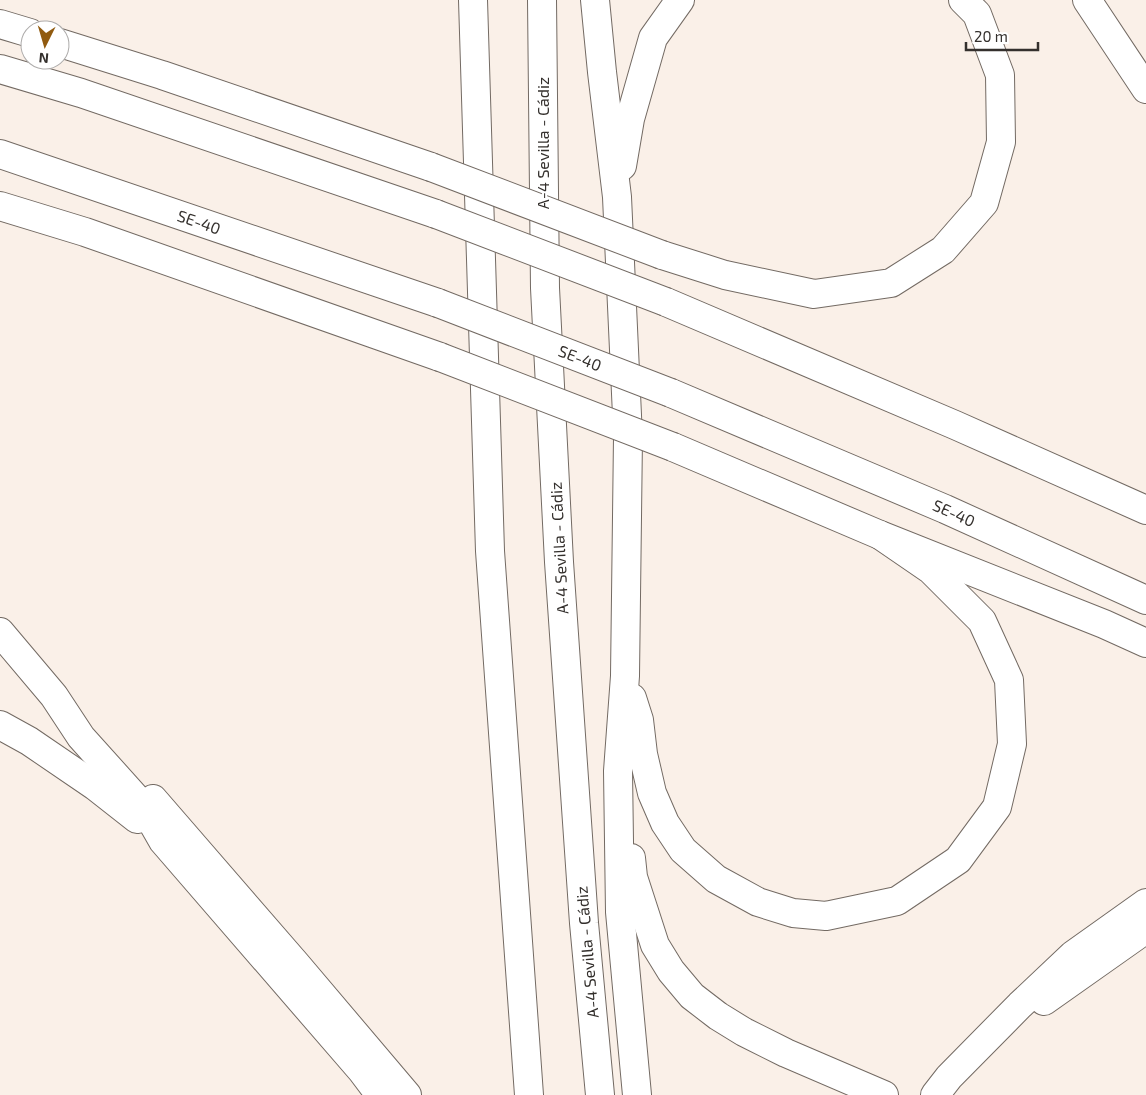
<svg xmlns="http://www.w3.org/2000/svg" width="1146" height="1095" font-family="'Exo 2',sans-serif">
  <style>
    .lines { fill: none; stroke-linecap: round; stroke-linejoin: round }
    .highway-casing { stroke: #736a63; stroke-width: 30 }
    .highway { stroke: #fff; stroke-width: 28 }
    .highway-bridge-casing { stroke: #736a63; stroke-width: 30; stroke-linecap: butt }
    .highway-bridge { stroke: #fff; stroke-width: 28 }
    .labels { text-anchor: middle; stroke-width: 4; stroke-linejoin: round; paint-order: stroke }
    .street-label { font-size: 16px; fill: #34302d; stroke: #fff }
  </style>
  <rect width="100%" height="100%" fill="#faf0e8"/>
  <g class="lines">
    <!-- highway casing -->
    <g class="highway-casing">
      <g id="highway">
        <polyline points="473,0 490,551 529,1095"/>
        <polyline points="542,0 545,288 559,562 584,923 600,1095"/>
        <polyline points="595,0 602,72 617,197 628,437 625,676 618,771 620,912 637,1095"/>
        <polyline points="1087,0 1146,89"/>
        <polyline points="0,24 30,33"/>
        <polyline points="60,43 162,75 431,167"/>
        <polyline points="0,69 81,93 436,214"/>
        <polyline points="0,154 438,303"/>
        <polyline points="622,166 630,119 653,38 680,0"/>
        <polyline points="0,206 85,232 440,357"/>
        <polyline points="662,255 725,275 814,294 891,283 943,250 984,203 1001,142 1000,75 977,14 963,0"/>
        <polyline points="666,302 955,425 1146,510"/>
        <polyline points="671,393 945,509 1146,600"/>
        <polyline points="673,447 880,535 1104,624 1146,643"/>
        <polyline points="0,632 54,696 81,737 143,806 163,841 362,1071 380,1095"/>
        <polyline points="632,698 639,720 643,754 652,793 665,823 683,850 716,879 758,902 793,913 826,916 897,901 958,860 997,807 1012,744 1009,680 982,621 931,570 880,535"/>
        <polyline points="0,725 29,741 95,786 137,819"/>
        <polyline points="153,799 296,964 407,1095"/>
        <polyline points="631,858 633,877 655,945 671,971 692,996 718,1016 744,1032 786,1053 884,1095"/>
        <polyline points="1044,1001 1146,929"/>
        <polyline points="935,1095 949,1077 1020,1005 1073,955 1146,903"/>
      </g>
    </g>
    <!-- highway -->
    <use href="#highway" class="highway"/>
    <!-- highway-bridge casing -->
    <g class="highway-bridge-casing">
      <g id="highway-bridge">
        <polyline points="431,167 662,255"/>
        <polyline points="436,214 666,302"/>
        <polyline points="438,303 671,393"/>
        <polyline points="440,357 673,447"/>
      </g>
    </g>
    <!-- highway-bridge -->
    <use href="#highway-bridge" class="highway-bridge"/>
  </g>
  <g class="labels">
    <!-- street labels -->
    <g class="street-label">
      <text transform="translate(543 143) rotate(-90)" y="6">A-4 Sevilla - Cádiz</text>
      <text transform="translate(199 222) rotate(19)" y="6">SE-40</text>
      <text transform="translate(580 358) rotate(21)" y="6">SE-40</text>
      <text transform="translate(954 513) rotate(24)" y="6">SE-40</text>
      <text transform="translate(559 548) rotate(-93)" y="6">A-4 Sevilla - Cádiz</text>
      <text transform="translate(587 952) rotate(-95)" y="6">A-4 Sevilla - Cádiz</text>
    </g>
  </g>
  <!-- north arrow -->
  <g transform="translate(45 45) rotate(185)"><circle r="24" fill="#ffffff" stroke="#aeacab"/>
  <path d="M0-4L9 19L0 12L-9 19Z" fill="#915b10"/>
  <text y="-8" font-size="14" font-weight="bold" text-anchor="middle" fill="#34302d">N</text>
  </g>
  <!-- scale -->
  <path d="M966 42v8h72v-8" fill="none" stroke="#34302d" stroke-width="2.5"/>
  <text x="974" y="42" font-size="15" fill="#34302d" stroke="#ffffff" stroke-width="4" paint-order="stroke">20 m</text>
</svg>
